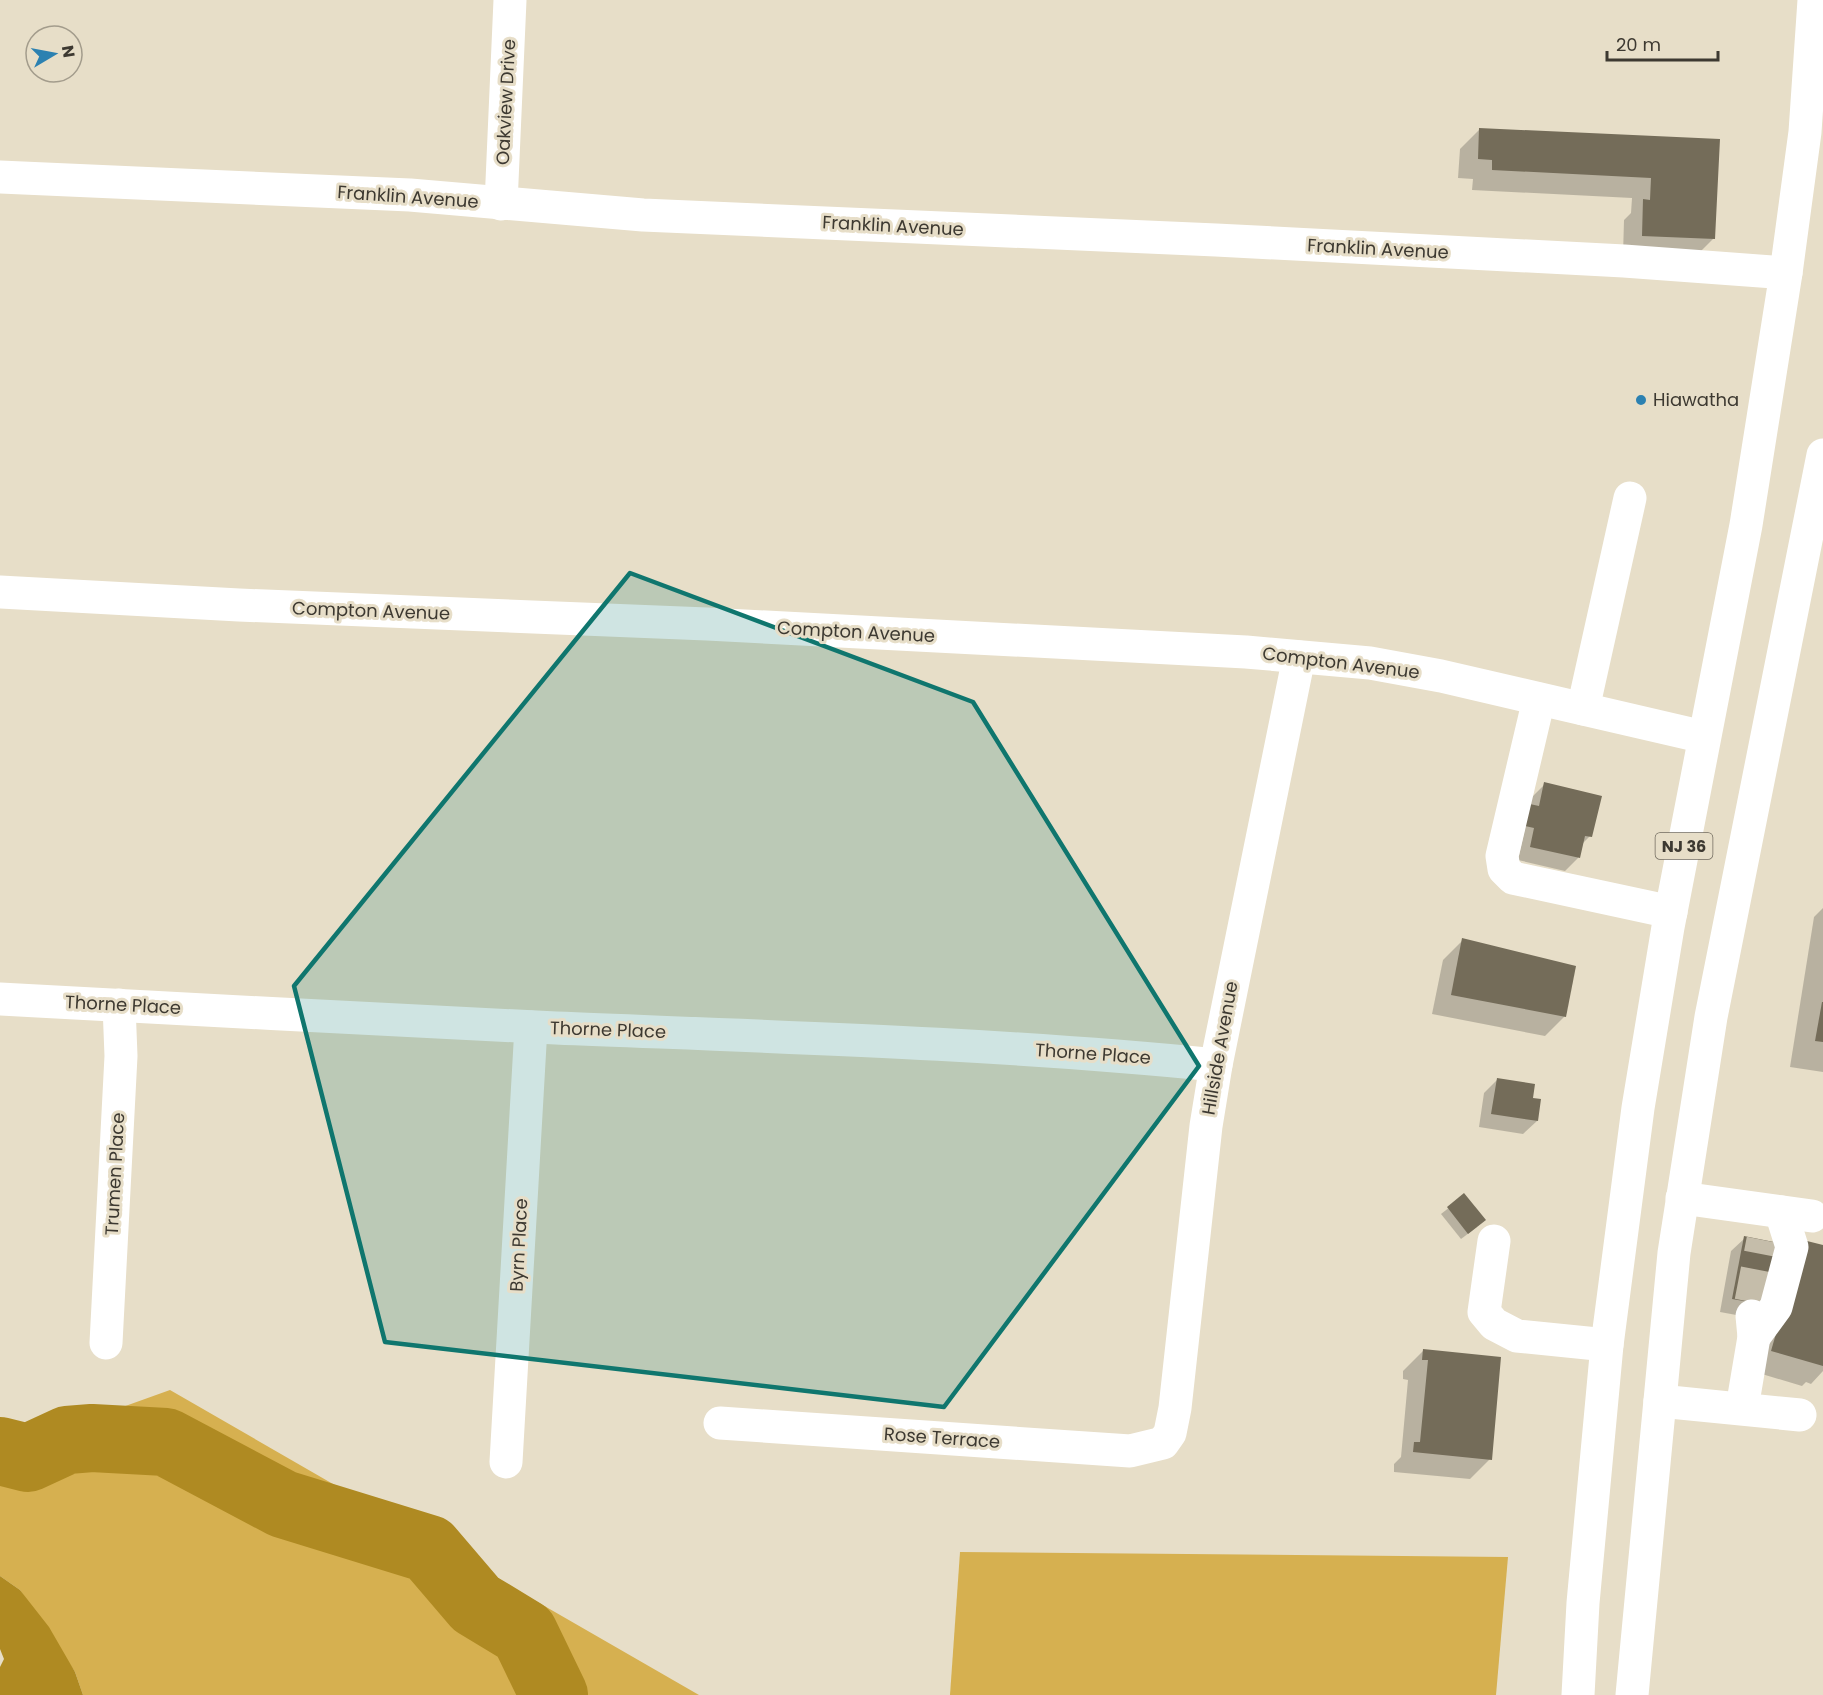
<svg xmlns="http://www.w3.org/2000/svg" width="1823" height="1695" font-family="Poppins,sans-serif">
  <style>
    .green { fill: #d6b050 }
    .water { fill: #af8a22 }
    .shadow { fill: #0003 }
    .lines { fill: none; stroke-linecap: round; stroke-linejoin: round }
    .river { stroke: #af8a22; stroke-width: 68 }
    .building { fill: #746c59 }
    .minor-tunnel { stroke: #c5bdaa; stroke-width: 33; stroke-dasharray: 33 16; stroke-linecap: butt }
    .minor { stroke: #fff; stroke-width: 33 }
    .highway { stroke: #fff; stroke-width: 33 }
    .marked { fill: #0f766e; fill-opacity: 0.2; stroke: #0f766e; stroke-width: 4.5; stroke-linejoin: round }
    .poi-dot { fill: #2c81b1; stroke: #e7dec8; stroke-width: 2 }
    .labels { text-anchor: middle; stroke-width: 6; stroke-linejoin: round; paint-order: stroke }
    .shield { fill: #e7dec8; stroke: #706a5e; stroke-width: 1.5 }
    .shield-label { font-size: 16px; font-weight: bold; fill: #3d3931 }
    .street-label { font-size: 18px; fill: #3d3931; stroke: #e7dec8 }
    .poi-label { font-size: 18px; fill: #3d3931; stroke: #e7dec8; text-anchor: start }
  </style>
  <rect width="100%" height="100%" fill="#e7dec8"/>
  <!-- green -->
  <g class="green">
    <polygon points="170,1390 699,1695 83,1695 75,1672 20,1590 0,1576 0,1451"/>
    <polygon points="960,1552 1508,1557 1496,1695 950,1695"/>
  </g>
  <!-- water -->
  <polygon class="water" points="0,1576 20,1590 49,1627 75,1672 83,1695 0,1695 0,1667 4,1659 0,1649"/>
  <!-- shadow -->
  <g class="shadow">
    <polygon points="1480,129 1718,141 1714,238 1693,259 1623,255 1624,220 1631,213 1632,198 1472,190 1473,179 1458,178 1460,149"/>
    <polygon points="1545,784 1590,836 1581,845 1578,858 1565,871 1518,860 1532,797"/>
    <polygon points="1823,908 1823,1072 1790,1067 1814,917"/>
    <polygon points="1463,940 1565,1016 1545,1036 1432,1014 1443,960"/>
    <polygon points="1497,1080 1531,1099 1537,1121 1523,1134 1479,1127 1484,1093"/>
    <polygon points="1464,1196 1477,1227 1461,1239 1441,1214"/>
    <polygon points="1745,1238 1783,1245 1823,1247 1823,1371 1811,1384 1806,1382 1802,1386 1752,1371 1758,1319 1720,1312 1731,1251"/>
    <polygon points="1423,1351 1490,1459 1470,1479 1394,1472 1394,1464 1401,1457 1408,1380 1403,1379 1403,1371"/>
  </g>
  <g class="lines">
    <!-- river -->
    <polyline class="river" points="0,1451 28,1458 67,1440 92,1438 166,1442 283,1504 429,1549 476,1604 524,1633 554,1695"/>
  </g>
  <!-- building -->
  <g class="building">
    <polygon points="1479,128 1720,139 1715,239 1642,236 1643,199 1650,200 1651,178 1492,170 1492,160 1478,159"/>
    <polygon points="1544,782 1602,796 1592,837 1585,836 1580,858 1530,847 1534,828 1520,825 1525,803 1539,806"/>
    <polygon points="1462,938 1576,966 1566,1017 1451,995"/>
    <polygon points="1822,1002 1823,1002 1823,1042 1815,1041"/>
    <polygon points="1497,1078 1535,1084 1533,1098 1541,1099 1538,1121 1491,1114"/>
    <polygon points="1464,1193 1486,1220 1468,1234 1447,1207"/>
    <polygon points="1744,1236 1784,1244 1773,1306 1732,1299"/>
    <polygon points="1803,1240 1823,1245 1823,1366 1771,1351"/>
    <polygon points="1423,1349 1501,1357 1492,1460 1413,1452 1414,1442 1420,1442 1428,1360 1422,1360"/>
  </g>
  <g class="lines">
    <!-- minor-tunnel -->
    <polyline class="minor-tunnel" points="1751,1302 1763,1240"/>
    <!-- minor -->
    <g class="minor">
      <polyline points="0,177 410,195 643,215 1216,240 1624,261 1786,273"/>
      <polyline points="501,204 510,0"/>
      <polyline points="0,592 239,605 707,624 1246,652 1370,663 1441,676 1704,737"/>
      <polyline points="1539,699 1502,856 1504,869 1513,878 1671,912"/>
      <polyline points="1583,709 1630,498"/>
      <path d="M 0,999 C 185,1008 371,1020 556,1028 C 776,1037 996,1043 1216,1065"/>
      <polyline points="1682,1198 1812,1216"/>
      <polyline points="1494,1241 1484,1312 1494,1324 1517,1336 1607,1345"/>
      <polyline points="1754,1337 1776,1307 1792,1247 1781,1212"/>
      <polyline points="106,1343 121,1056 119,1005"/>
      <polyline points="1660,1401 1800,1415"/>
      <polyline points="1742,1408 1754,1337 1752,1316"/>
      <polyline points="720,1423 1130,1451 1163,1443 1170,1433 1175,1408 1206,1126 1216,1065 1299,657"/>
      <polyline points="506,1462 531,1027"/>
    </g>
    <!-- highway -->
    <g class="highway">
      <polyline points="1578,1695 1583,1603 1607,1345 1638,1108 1668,927 1746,525 1786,273 1805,132 1814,0"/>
      <polyline points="1632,1695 1674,1253 1711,1017 1823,455"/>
    </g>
  </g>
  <!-- marked area -->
  <path class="marked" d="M 630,573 L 973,702 L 1199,1066 L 944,1407 L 385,1342 L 294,986 Z"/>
  <!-- markers -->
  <circle class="poi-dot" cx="1641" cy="400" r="6"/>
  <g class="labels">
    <!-- shield labels -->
    <rect class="shield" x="1655.5" y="833" width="57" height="26" rx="4.5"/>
    <g class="shield-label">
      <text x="1684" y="852">NJ 36</text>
    </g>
    <!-- street labels -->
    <g class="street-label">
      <text transform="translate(506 102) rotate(-87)" y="6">Oakview Drive</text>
      <text transform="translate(408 197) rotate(4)" y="6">Franklin Avenue</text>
      <text transform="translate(893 226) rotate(3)" y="6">Franklin Avenue</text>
      <text transform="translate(1378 249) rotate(3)" y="6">Franklin Avenue</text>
      <text transform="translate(371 611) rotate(2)" y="6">Compton Avenue</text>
      <text transform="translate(856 632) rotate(3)" y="6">Compton Avenue</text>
      <text transform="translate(1341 663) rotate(7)" y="6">Compton Avenue</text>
      <text transform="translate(123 1005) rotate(3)" y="6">Thorne Place</text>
      <text transform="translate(608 1030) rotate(2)" y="6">Thorne Place</text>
      <text transform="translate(1220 1048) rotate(-80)" y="6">Hillside Avenue</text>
      <text transform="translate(1093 1054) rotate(4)" y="6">Thorne Place</text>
      <text transform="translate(115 1174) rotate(-87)" y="6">Trumen Place</text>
      <text transform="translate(519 1245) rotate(-87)" y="6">Byrn Place</text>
      <text transform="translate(942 1438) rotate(4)" y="6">Rose Terrace</text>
    </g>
    <!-- poi labels -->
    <g class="poi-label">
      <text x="1653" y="406">Hiawatha</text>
    </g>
  </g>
  <!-- north arrow -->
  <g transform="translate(54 54) rotate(80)"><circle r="28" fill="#e7dec8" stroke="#a39c8c" stroke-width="1.5"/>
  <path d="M0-4.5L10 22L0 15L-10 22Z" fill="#2c81b1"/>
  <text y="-9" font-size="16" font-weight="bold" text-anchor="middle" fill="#3d3931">N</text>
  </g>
  <!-- scale -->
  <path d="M1607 51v9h111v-9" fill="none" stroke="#3d3931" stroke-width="3"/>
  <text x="1616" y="51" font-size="18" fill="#3d3931" stroke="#e7dec8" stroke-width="4.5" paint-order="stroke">20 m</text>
</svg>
